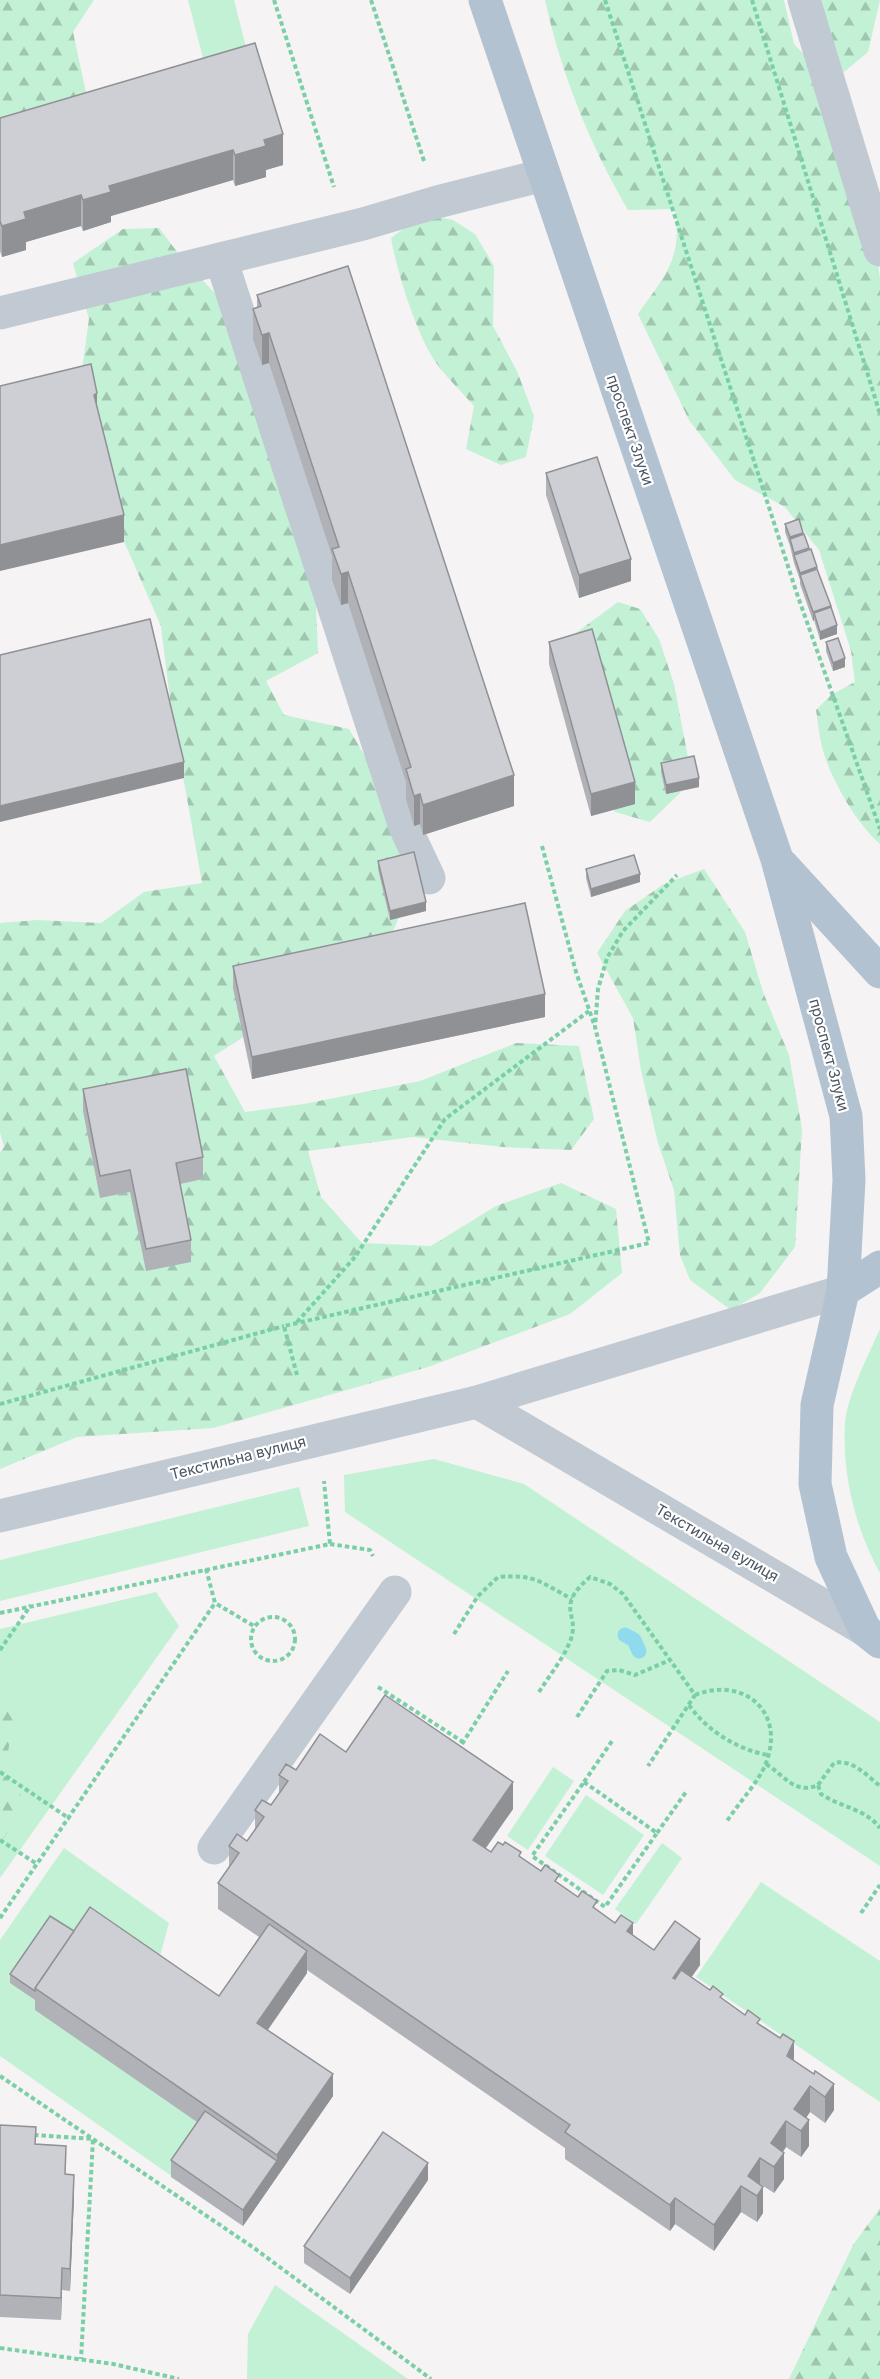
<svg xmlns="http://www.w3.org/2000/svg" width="880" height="2379" font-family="Inter,sans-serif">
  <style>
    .green { fill: #c3f1d5 }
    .forest { fill: url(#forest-firs) }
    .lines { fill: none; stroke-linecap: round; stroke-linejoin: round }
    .stream { stroke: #90daee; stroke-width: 15 }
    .path { stroke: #7ad0a6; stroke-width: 4; stroke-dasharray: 4.5 3; stroke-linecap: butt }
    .minor { stroke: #c1cad2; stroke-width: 33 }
    .major { stroke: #b3c2d1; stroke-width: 33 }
    .wall { fill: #b0b2b7 }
    .shaded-wall { fill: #909195 }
    .building { fill: #cdcfd5; stroke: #909195; stroke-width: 1.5 }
    .labels { text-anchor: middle; stroke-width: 4.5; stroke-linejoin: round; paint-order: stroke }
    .street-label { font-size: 15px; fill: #4a5661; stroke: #fff }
  </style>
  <defs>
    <pattern id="forest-firs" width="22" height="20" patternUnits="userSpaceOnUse" patternTransform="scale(1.5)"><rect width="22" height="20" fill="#c3f1d5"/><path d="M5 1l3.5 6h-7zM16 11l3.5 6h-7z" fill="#a0c6b0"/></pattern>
  </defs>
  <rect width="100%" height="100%" fill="#f5f3f3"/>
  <!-- green -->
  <g class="green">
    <polygon points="188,0 234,0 246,47 203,58"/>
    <path d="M 880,1329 L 880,1573 C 855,1528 842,1474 845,1423 C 847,1396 869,1354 880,1329 Z"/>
    <polygon points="434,1459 524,1484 880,1722 880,1866 345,1512 344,1475"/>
    <polygon points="299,1487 309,1526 0,1601 0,1560"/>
    <polygon points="156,1592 179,1626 0,1878 0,1629"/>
    <polygon points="553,1767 574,1781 528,1850 507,1836"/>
    <polygon points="586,1795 644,1835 603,1895 545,1856"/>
    <polygon points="662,1843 682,1858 636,1924 615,1909"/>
    <polygon points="64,1848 169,1923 155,1974 277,2177 243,2226 0,2056 0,1940"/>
    <polygon points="761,1882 880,1961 880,2102 696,1977"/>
    <polygon points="275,2285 408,2379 247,2379 248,2334"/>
  </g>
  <!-- forest -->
  <g class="forest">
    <polygon points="0,0 94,0 73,32 87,97 0,121"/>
    <path d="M 545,0 L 784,0 L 794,44 L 825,77 L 875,244 L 880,278 L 880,844 C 856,823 830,778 822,747 C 819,735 818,722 816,710 L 831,695 L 855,682 L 851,651 L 819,550 L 785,507 L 735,480 L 689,420 L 638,314 C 665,275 683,259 675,209 L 628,210 C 590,145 561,73 545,0 Z"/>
    <polygon points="791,0 880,0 868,52 844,72 822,48"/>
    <path d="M 423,214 L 453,220 L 475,234 L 494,266 L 493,326 L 517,371 L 534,416 L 526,457 L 501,465 L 466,449 L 474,406 C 462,392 448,379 437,364 C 417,337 397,272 391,238 Z"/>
    <polygon points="159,228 184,261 233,312 314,562 318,653 266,681 284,715 349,729 383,787 414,870 396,925 343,1007 268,1021 214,1056 245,1112 304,1104 420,1081 516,1043 579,1046 594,1119 571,1150 503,1147 413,1137 308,1151 321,1197 362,1243 431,1246 496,1206 561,1183 616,1209 622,1273 570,1314 428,1367 213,1428 77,1437 0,1469 0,1152 4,1147 0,1132 0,923 37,920 101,923 144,892 202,883 171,708 161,626 123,539 76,413 89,319 73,263 123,229"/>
    <polygon points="618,602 640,609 659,639 674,684 691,773 681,792 650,822 615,812 591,761 569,638"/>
    <polygon points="704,869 745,932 763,992 789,1055 802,1129 795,1247 760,1293 731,1310 690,1280 680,1255 674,1190 658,1143 641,1070 633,1018 597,953 625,911 664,884"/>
    <polygon points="0,1709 19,1709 10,1738 5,1776 25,1801 0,1845"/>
    <polygon points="880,2208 880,2379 789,2379 853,2245"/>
  </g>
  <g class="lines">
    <!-- stream -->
    <polyline class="stream" points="625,1635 634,1640 639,1651"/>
    <!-- path -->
    <g class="path">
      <polyline points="274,0 334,187"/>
      <polyline points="371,0 424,161"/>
      <polyline points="605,0 796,591 880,829"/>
      <polyline points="752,0 880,414"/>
      <polyline points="542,846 576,972 594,1024"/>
      <polyline points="297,1322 355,1257 445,1119 589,1011"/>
      <polyline points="297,1375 284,1326 649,1243 595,1027 598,989 607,958 623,931 677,875"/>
      <polyline points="0,1404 284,1326"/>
      <polyline points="330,1544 370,1550 373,1556"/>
      <polyline points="206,1569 215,1603 254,1626"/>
      <polyline points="0,1613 330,1544 324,1481"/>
      <circle cx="273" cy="1639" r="22"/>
      <path d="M 454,1634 L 478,1596 L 498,1577 C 535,1574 540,1582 572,1599"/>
      <polyline points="0,1650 31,1605"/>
      <polyline points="378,1687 463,1742"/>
      <path d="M 539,1692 C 549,1676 562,1660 569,1644 C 583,1613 552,1610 590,1577 L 610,1584 L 623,1594 L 695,1695 L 648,1766"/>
      <path d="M 695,1695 C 743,1676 786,1711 766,1763 C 760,1780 738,1804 727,1821"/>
      <path d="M 689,1705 C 706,1730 738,1750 768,1755"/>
      <polyline points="577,1717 607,1671 619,1670 635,1675 670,1660"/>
      <polyline points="462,1744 508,1671"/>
      <path d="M 766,1764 C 785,1776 795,1795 818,1785 L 821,1794 C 840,1807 866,1809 880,1828"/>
      <polyline points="0,1772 70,1819"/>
      <polygon points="584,1782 657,1833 605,1907 532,1856"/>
      <polyline points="584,1782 612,1741"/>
      <path d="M 818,1785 L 834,1763 C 853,1759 866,1775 880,1786"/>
      <polyline points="657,1833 686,1792"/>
      <polyline points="0,1840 37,1864"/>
      <polyline points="861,1913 880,1885"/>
      <polyline points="0,1918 215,1603"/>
      <polyline points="0,2076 254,2248 431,2379"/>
      <polyline points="34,2135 93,2139 81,2359"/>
      <polyline points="0,2348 113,2364 179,2379"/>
    </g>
    <!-- minor -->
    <g class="minor">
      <polyline points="804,0 880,250"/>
      <polyline points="221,259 405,827 429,878"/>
      <polyline points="0,313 363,224 437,202 544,175"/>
      <polyline points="477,1402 865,1630"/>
      <polyline points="0,1516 477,1402 843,1291"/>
      <polyline points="214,1848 395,1592"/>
    </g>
    <!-- major -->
    <g class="major">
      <polyline points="485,0 777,859 846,1116 849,1180 843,1291 817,1405 815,1484 831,1557 865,1630 880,1642"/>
      <polyline points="782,865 880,972"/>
      <polyline points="843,1291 880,1267"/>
    </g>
  </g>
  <!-- wall -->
  <g class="wall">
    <polygon points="255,43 283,165 266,170 266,177 235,186 233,180 111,216 111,222 83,231 81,226 26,242 26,250 2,257 0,251 0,118"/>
    <polygon points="257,295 514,806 423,835 420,824 414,826 406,799 406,782 348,603 341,605 332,580 332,556 269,363 262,365 253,339 253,309 257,308"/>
    <polygon points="546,473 631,581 579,598 546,495"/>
    <polygon points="785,524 803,535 831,607 837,634 820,640 814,620 813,621 800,584 800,580 794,563 790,546 785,532"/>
    <polygon points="549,642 635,804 591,816 549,664"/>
    <polygon points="826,642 845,667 833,671 826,651"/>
    <polygon points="661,763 699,787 666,794 661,772"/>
    <polygon points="378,861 426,911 390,920 378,869"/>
    <polygon points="586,869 640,882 591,897 586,878"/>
    <polygon points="233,966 545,1017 252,1079 233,988"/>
    <polygon points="83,1089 203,1157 203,1179 180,1184 191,1240 191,1262 146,1271 130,1192 100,1198 83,1111"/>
    <polygon points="346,1752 513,1809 486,1848 491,1852 521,1857 654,1950 700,1965 691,1977 760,2025 794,2061 814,2074 834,2110 825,2123 810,2112 806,2118 809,2146 801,2157 786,2147 783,2152 784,2179 774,2193 760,2184 763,2213 757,2222 741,2212 714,2251 675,2224 670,2231 565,2159 565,2148 307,1970 307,1973 268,2030 333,2096 243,2226 171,2177 171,2160 197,2122 35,2010 35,2000 10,1983 10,1974 74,1931 219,1996 259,1937 218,1909 218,1883 229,1868 229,1846 247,1841 255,1829 255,1810 271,1805 279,1794 279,1775 296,1770"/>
    <polygon points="0,2125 36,2144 66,2174 74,2197 70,2291 62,2290 61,2320 0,2317"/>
    <polygon points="428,2180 350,2294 304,2263 304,2246"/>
  </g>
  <!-- shaded-wall -->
  <g class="shaded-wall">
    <polygon points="283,134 283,165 266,170 266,177 235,186 235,155 264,140"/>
    <polygon points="233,150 233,180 111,216 111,222 83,231 83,200 109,186"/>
    <polygon points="81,195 81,226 26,242 26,250 2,257 2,226 24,212"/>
    <polygon points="269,333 269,363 262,365 262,335"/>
    <polygon points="97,393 97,420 94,395"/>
    <polygon points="124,515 124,542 0,571 0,545"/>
    <polygon points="803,533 803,542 790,539 790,546 790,537"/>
    <polygon points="631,559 631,581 579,598 579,575"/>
    <polygon points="817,567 817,575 800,576 800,573"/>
    <polygon points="348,572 348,603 341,605 341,574"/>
    <polygon points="831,606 831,615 814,613 814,620 813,621 813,612"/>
    <polygon points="837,625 837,634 820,640 820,632"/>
    <polygon points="845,658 845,667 833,671 833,663"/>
    <polygon points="184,762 184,778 0,822 0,806"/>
    <polygon points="514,775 514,806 423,835 423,805"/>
    <polygon points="699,778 699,787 666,794 666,785"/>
    <polygon points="635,782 635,804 591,816 591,794"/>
    <polygon points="420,794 420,824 414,826 414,796"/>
    <polygon points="640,874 640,882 591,897 591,889"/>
    <polygon points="426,902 426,911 390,920 390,911"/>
    <polygon points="545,994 545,1017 252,1079 252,1057"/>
    <polygon points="513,1782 513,1809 473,1866 473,1840"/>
    <polygon points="633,1923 633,1949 627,1931"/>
    <polygon points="700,1939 700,1965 673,2004 673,1978"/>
    <polygon points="307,1951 307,1973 257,2045 257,2023"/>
    <polygon points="794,2041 794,2068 787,2056"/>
    <polygon points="333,2074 333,2096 243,2226 243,2210 277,2161 277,2155"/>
    <polygon points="834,2084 834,2110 825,2123 825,2097"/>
    <polygon points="810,2086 810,2112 798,2129 794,2109"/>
    <polygon points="809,2120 809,2146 801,2157 801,2131"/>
    <polygon points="786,2121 786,2147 773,2166 771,2143"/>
    <polygon points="784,2153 784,2179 774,2193 774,2167"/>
    <polygon points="760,2158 760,2184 748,2176"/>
    <polygon points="428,2163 428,2180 350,2294 350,2278"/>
    <polygon points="74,2175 74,2197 70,2291 70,2269"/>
    <polygon points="741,2186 741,2212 714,2251 714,2225"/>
    <polygon points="763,2187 763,2213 757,2222 757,2196"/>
    <polygon points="675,2198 675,2224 670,2231 670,2205"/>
    <polygon points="62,2268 62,2290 61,2320 61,2298"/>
  </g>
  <!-- building -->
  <g class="building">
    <polygon points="255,43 283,134 264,140 266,146 235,155 233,150 109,186 111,192 83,200 81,195 24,212 26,219 2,226 0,221 0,118"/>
    <polygon points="348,266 514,775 423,805 420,794 414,796 406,769 411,767 348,572 341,574 332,549 339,547 269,333 262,335 253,309 261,306 257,295"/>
    <polygon points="91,364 97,393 94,395 124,515 0,545 0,386"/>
    <polygon points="597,457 631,559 579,575 546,473"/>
    <polygon points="799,519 803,533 790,537 785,524"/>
    <polygon points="804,534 809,548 794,553 790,539"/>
    <polygon points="811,549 817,567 800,573 794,555"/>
    <polygon points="817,569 831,606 813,612 800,575"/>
    <polygon points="831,607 837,625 820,632 814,613"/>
    <polygon points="150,619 184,762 0,806 0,655"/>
    <polygon points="592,629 635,782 591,794 549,642"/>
    <polygon points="838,638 845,658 833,663 826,642"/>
    <polygon points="694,756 699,778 666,785 661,763"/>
    <polygon points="414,852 426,902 390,911 378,861"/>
    <polygon points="634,855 640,874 591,889 586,869"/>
    <polygon points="525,903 545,994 252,1057 233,966"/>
    <polygon points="186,1069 203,1157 176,1163 191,1240 146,1249 130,1170 100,1176 83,1089"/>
    <polygon points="385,1695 513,1782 473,1840 491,1852 498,1842 503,1845 505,1842 521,1852 519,1856 541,1871 545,1865 559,1875 555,1881 578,1897 582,1891 597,1901 593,1907 615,1923 621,1915 633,1923 627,1931 654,1950 675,1921 700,1939 673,1978 675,1979 681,1970 710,1990 713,1986 723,1994 720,1997 745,2015 748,2010 760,2019 757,2023 780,2038 783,2034 794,2041 787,2056 814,2074 815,2071 834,2084 825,2097 810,2086 794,2109 809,2120 801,2131 786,2121 771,2143 784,2153 774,2167 760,2158 748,2176 763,2187 757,2196 741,2186 714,2225 675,2198 670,2205 565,2132 570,2125 218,1883 239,1853 229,1846 237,1834 247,1841 264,1817 255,1810 262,1800 271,1805 288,1781 279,1775 286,1764 296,1770 320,1734 346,1752"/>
    <polygon points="90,1907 219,1996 269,1924 307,1951 257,2023 333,2074 277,2155 35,1988"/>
    <polygon points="50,1916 74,1931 35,1988 35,1991 10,1974"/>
    <polygon points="205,2111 277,2161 243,2210 171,2160"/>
    <polygon points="0,2125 36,2127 35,2144 66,2146 65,2174 74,2175 70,2269 62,2268 61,2298 0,2295"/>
    <polygon points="383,2132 428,2163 350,2278 304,2246"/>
  </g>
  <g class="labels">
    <!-- street labels -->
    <g class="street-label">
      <text transform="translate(630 430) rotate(71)" y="5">проспект Злуки</text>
      <text transform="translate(829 1055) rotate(75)" y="5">проспект Злуки</text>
      <text transform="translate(238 1458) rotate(-14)" y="5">Текстильна вулиця</text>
      <text transform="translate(717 1543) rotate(30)" y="5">Текстильна вулиця</text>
    </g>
  </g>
</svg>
